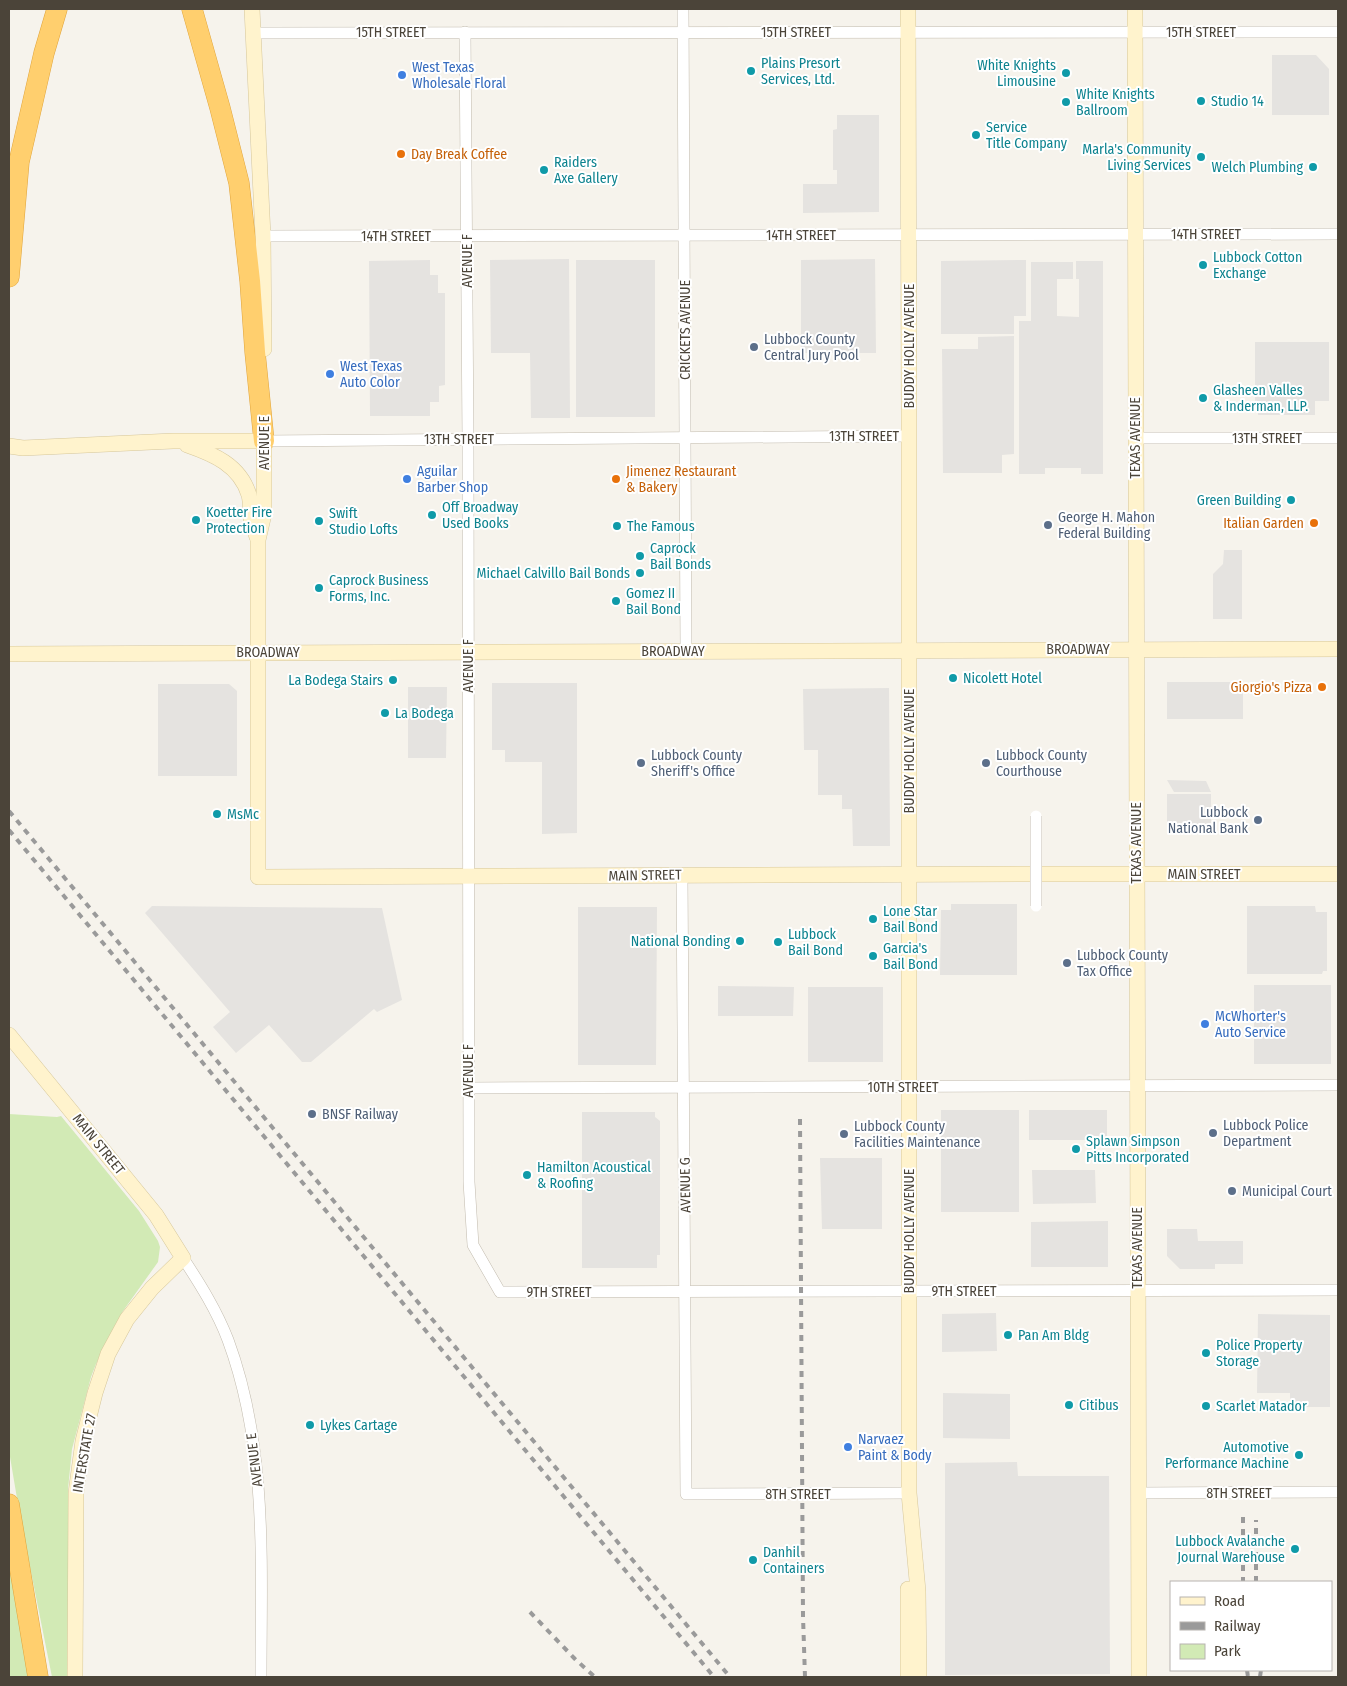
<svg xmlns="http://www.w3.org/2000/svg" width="1347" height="1686" font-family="'Fira Sans Condensed',sans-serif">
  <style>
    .green { fill: #d2eab5 }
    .parking { fill: #e5e3e0 }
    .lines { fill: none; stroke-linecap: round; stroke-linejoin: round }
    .street-casing { stroke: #c2bbae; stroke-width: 12 }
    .secondary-casing { stroke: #d6c79b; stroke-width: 16 }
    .highway-casing { stroke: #e0a43c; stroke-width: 21 }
    .street { stroke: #fff; stroke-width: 11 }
    .secondary { stroke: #fff3cd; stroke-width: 15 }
    .highway { stroke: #ffcf6e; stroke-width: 20 }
    .rail { stroke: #9a9a9a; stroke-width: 4; stroke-dasharray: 6 6; stroke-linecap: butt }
    .street-bridge-casing { stroke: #c2bbae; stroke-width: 12; stroke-linecap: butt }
    .street-bridge { stroke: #fff; stroke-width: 11 }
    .culture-dot { fill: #0f9aa8; stroke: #fff; stroke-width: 2 }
    .shop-dot { fill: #3f7fe0; stroke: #fff; stroke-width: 2 }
    .food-dot { fill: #e8710a; stroke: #fff; stroke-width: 2 }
    .service-dot { fill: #5c6f8a; stroke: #fff; stroke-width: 2 }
    .labels { text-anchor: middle; stroke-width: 4; stroke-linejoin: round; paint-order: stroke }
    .street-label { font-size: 14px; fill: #4b4439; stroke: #fff }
    .culture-label { font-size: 14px; fill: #0d838f; stroke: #fff; text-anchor: start }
    .shop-label { font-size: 14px; fill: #366cbe; stroke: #fff; text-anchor: start }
    .food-label { font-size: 14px; fill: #c56008; stroke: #fff; text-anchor: start }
    .service-label { font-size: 14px; fill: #4e5e75; stroke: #fff; text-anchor: start }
  </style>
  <rect width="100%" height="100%" fill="#f6f3ec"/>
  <!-- green -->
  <g class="green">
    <polygon points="9,1114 57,1117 61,1116 139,1211 158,1241 160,1247 158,1262 123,1311 96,1364 91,1377 72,1449 68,1489 69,1677 52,1677 21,1522 9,1451"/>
    <polygon points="9,1545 32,1677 9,1677"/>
  </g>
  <!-- parking -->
  <g class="parking">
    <polygon points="1272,55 1316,55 1329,69 1329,115 1272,115"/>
    <polygon points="837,115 879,115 879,212 803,213 803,184 837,184 837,170 833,170 833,130 837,129"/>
    <polygon points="569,259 570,418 531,418 530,353 491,353 490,260"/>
    <polygon points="875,259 876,353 801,353 801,260"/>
    <polygon points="430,260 430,275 438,275 438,293 445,293 445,385 439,386 439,402 430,402 430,416 370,416 369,261"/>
    <rect x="576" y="260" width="79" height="157"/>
    <polygon points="1026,260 1026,316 1014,316 1014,334 941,334 941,261"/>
    <polygon points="1076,261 1103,261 1103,474 1081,474 1081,468 1045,468 1045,474 1019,474 1019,321 1031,321 1031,262 1073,262 1073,279 1057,279 1057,316 1079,317 1079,279 1076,279"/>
    <polygon points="1014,336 1014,454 1002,455 1002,473 943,473 942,349 978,349 978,337"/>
    <polygon points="1255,342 1329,342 1329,401 1315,401 1315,415 1258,415 1258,411 1255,411"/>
    <polygon points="1224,550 1242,550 1242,619 1213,619 1213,574 1223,564"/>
    <rect x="1167" y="682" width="76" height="37"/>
    <polygon points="492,683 577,683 577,833 542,834 542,762 505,762 505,750 492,750"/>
    <polygon points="158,684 229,684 237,691 237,776 158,776"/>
    <polygon points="408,687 447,687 446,758 408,758"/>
    <polygon points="889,688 890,846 853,846 852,809 842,809 842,795 818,795 818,750 804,750 803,689"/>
    <polygon points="1167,780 1206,781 1211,792 1174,792"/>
    <rect x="1167" y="794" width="44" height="33"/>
    <polygon points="951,904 1017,904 1017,975 940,975 941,910 951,910"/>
    <polygon points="152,906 382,908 402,1000 377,1012 374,1009 311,1062 302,1062 269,1025 236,1053 213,1027 230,1012 145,913"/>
    <polygon points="1247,906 1315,906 1316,912 1327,912 1327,971 1323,971 1322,974 1247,974"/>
    <polygon points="578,907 657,907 656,1065 578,1065"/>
    <rect x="1254" y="985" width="77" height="79"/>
    <polygon points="718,986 794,987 793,1016 718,1016"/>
    <rect x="808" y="987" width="75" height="75"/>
    <rect x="941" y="1110" width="78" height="102"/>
    <rect x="1029" y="1110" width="78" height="30"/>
    <polygon points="582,1112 655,1112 655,1117 660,1121 660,1255 657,1255 657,1268 582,1268"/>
    <polygon points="820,1158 882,1158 882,1229 822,1229"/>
    <polygon points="1032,1170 1095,1170 1096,1203 1033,1204"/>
    <polygon points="1108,1221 1108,1267 1031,1267 1031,1222"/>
    <polygon points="1167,1229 1197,1229 1198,1241 1243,1241 1243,1264 1215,1264 1215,1269 1180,1269 1167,1256"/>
    <polygon points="996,1313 997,1351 942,1352 942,1314"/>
    <polygon points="1258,1314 1330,1315 1330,1407 1290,1407 1290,1393 1257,1393"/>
    <polygon points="943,1393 1010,1394 1010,1439 943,1438"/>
    <polygon points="1017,1462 1018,1476 1109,1476 1110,1674 945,1675 945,1463"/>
  </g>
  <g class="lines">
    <!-- street casing -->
    <g class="street-casing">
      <g id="street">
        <polyline points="683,9 686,651"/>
        <polyline points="465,32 468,439 469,1182 473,1245 500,1292 1338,1290"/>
        <polyline points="254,33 1338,32"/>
        <polyline points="263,236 1338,234"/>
        <polyline points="1135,438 1338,438"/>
        <polyline points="264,441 909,436"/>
        <polyline points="682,875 686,1494 909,1493"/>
        <polyline points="468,1088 1338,1085"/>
        <path d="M 183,1258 C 200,1284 217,1311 228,1340 C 268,1448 261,1565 261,1677"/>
        <polyline points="1139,1493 1338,1492"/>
      </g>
    </g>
    <!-- secondary casing -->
    <g class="secondary-casing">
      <g id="secondary">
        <polyline points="252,9 263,236 264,349"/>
        <polyline points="908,9 909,417 909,1493 918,1591 919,1677"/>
        <polyline points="1135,9 1139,1677"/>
        <polyline points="264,432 264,514 258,540 258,877 1033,874"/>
        <path d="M 187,445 C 213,454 240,465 249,495 C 251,502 250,511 251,518 C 253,525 255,531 257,537"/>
        <polyline points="9,446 23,448 173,441 264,441"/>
        <polyline points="9,654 1338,649"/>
        <polyline points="1039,874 1338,874"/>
        <polyline points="9,1035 156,1215 183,1258 152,1288 127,1319 108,1354 95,1393 83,1441 76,1493 75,1677"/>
        <polyline points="908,1589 908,1677"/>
      </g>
    </g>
    <!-- highway casing -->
    <g class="highway-casing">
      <g id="highway">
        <polyline points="192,9 220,108 239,183 250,281 255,352 264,441"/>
        <polyline points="9,277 19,162 44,53 57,9"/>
        <polyline points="9,1504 38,1677"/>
      </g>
    </g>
    <!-- street -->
    <use href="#street" class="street"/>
    <!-- secondary -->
    <use href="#secondary" class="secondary"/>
    <!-- highway -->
    <use href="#highway" class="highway"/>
    <!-- rail -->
    <g class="rail">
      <polyline points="9,811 730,1677"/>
      <polyline points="9,830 714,1677"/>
      <polyline points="800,1119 803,1616 805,1677"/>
      <polyline points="1243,1517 1243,1582"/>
      <polyline points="1256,1582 1256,1520"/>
      <polyline points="530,1612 575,1659 595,1677"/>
      <polyline points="1247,1670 1248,1677"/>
      <polyline points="1260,1677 1261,1670"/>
    </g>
    <!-- street-bridge casing -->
    <g class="street-bridge-casing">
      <polyline id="street-bridge" points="1036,816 1036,906"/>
    </g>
    <!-- street-bridge -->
    <use href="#street-bridge" class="street-bridge"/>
  </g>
  <!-- markers -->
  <g class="culture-dot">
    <circle cx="751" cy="71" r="5"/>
    <circle cx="1066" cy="73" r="5"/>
    <circle cx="1201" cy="101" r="5"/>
    <circle cx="1066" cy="102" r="5"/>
    <circle cx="976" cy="135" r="5"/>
    <circle cx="1201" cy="157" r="5"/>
    <circle cx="1313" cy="167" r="5"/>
    <circle cx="544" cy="170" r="5"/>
    <circle cx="1203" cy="265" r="5"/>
    <circle cx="1203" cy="398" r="5"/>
    <circle cx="1291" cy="500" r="5"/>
    <circle cx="432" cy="515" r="5"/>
    <circle cx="196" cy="520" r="5"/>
    <circle cx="319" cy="521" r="5"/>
    <circle cx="617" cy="526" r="5"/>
    <circle cx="640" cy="556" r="5"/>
    <circle cx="640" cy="573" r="5"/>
    <circle cx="319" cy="588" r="5"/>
    <circle cx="616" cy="601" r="5"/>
    <circle cx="953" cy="678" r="5"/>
    <circle cx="393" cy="680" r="5"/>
    <circle cx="385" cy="713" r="5"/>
    <circle cx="217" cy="814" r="5"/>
    <circle cx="873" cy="919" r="5"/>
    <circle cx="740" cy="941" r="5"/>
    <circle cx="778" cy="942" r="5"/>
    <circle cx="873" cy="956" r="5"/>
    <circle cx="1076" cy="1149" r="5"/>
    <circle cx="527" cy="1175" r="5"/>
    <circle cx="1008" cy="1335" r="5"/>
    <circle cx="1206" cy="1353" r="5"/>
    <circle cx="1069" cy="1405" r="5"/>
    <circle cx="1206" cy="1406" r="5"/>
    <circle cx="310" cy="1425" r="5"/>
    <circle cx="1299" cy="1455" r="5"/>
    <circle cx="1295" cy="1549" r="5"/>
    <circle cx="753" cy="1560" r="5"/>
  </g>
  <g class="shop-dot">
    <circle cx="402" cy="75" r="5"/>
    <circle cx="330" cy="374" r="5"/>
    <circle cx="407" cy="479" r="5"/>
    <circle cx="1205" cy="1024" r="5"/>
    <circle cx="848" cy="1447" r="5"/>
  </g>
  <g class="food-dot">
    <circle cx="401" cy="154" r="5"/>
    <circle cx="616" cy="479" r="5"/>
    <circle cx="1314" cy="523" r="5"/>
    <circle cx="1322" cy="687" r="5"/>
  </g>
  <g class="service-dot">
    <circle cx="754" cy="347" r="5"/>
    <circle cx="1048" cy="525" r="5"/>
    <circle cx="641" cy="763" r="5"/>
    <circle cx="986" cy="763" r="5"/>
    <circle cx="1258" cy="820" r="5"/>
    <circle cx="1067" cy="963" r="5"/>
    <circle cx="312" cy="1114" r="5"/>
    <circle cx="1213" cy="1133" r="5"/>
    <circle cx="844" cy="1134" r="5"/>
    <circle cx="1232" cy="1191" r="5"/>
  </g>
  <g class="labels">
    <!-- street labels -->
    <g class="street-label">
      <text x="391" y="37">15TH STREET</text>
      <text x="796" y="37">15TH STREET</text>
      <text x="1201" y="37">15TH STREET</text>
      <text x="1206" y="239">14TH STREET</text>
      <text x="801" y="240">14TH STREET</text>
      <text x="396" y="241">14TH STREET</text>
      <text transform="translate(467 261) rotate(-90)" y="5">AVENUE F</text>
      <text transform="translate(685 330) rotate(-90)" y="5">CRICKETS AVENUE</text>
      <text transform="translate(909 346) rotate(-90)" y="5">BUDDY HOLLY AVENUE</text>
      <text x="864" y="441">13TH STREET</text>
      <text transform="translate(1135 438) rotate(-90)" y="5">TEXAS AVENUE</text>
      <text x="1267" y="443">13TH STREET</text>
      <text x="459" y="444">13TH STREET</text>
      <text transform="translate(264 443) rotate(-90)" y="5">AVENUE E</text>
      <text x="1078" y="654">BROADWAY</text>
      <text x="673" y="656">BROADWAY</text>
      <text x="268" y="657">BROADWAY</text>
      <text transform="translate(468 666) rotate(-90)" y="5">AVENUE F</text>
      <text transform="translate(909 751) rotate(-90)" y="5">BUDDY HOLLY AVENUE</text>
      <text transform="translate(1136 843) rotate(-90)" y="5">TEXAS AVENUE</text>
      <text x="1204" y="879">MAIN STREET</text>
      <text transform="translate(645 875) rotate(-1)" y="5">MAIN STREET</text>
      <text transform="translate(468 1071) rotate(-90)" y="5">AVENUE F</text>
      <text x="903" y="1092">10TH STREET</text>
      <text transform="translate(99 1144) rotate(51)" y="5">MAIN STREET</text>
      <text transform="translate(685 1185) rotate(-91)" y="5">AVENUE G</text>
      <text transform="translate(909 1231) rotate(-90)" y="5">BUDDY HOLLY AVENUE</text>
      <text transform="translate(1137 1248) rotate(-90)" y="5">TEXAS AVENUE</text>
      <text x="964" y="1296">9TH STREET</text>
      <text x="559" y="1297">9TH STREET</text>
      <text transform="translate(84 1453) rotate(-80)" y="5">INTERSTATE 27</text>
      <text transform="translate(254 1460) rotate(-97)" y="5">AVENUE E</text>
      <text x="1239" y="1498">8TH STREET</text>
      <text x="798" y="1499">8TH STREET</text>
    </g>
    <!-- culture labels -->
    <g class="culture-label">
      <text x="761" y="68">Plains Presort<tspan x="761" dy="16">Services, Ltd.</tspan></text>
      <text x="1056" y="70" text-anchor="end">White Knights<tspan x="1056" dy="16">Limousine</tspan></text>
      <text x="1076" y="99">White Knights<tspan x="1076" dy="16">Ballroom</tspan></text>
      <text x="1211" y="106">Studio 14</text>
      <text x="986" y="132">Service<tspan x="986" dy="16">Title Company</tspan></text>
      <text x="1191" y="154" text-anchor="end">Marla's Community<tspan x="1191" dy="16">Living Services</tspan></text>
      <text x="554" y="167">Raiders<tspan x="554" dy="16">Axe Gallery</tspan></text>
      <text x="1303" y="172" text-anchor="end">Welch Plumbing</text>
      <text x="1213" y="262">Lubbock Cotton<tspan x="1213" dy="16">Exchange</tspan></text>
      <text x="1213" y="395">Glasheen Valles<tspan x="1213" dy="16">&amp; Inderman, LLP.</tspan></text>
      <text x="1281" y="505" text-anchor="end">Green Building</text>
      <text x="442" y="512">Off Broadway<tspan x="442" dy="16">Used Books</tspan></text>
      <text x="206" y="517">Koetter Fire<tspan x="206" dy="16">Protection</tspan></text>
      <text x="329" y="518">Swift<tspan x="329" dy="16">Studio Lofts</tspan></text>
      <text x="627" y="531">The Famous</text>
      <text x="650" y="553">Caprock<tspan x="650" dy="16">Bail Bonds</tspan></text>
      <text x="630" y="578" text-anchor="end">Michael Calvillo Bail Bonds</text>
      <text x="329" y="585">Caprock Business<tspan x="329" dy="16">Forms, Inc.</tspan></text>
      <text x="626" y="598">Gomez II<tspan x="626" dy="16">Bail Bond</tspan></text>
      <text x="963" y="683">Nicolett Hotel</text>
      <text x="383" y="685" text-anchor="end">La Bodega Stairs</text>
      <text x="395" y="718">La Bodega</text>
      <text x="227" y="819">MsMc</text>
      <text x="883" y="916">Lone Star<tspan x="883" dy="16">Bail Bond</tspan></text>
      <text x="788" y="939">Lubbock<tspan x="788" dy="16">Bail Bond</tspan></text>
      <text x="730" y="946" text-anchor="end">National Bonding</text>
      <text x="883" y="953">Garcia's<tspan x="883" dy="16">Bail Bond</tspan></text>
      <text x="1086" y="1146">Splawn Simpson<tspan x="1086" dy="16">Pitts Incorporated</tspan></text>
      <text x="537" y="1172">Hamilton Acoustical<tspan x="537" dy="16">&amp; Roofing</tspan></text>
      <text x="1018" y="1340">Pan Am Bldg</text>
      <text x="1216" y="1350">Police Property<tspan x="1216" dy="16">Storage</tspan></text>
      <text x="1079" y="1410">Citibus</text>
      <text x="1216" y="1411">Scarlet Matador</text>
      <text x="320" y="1430">Lykes Cartage</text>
      <text x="1289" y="1452" text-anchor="end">Automotive<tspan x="1289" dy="16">Performance Machine</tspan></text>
      <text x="1285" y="1546" text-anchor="end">Lubbock Avalanche<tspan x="1285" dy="16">Journal Warehouse</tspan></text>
      <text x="763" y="1557">Danhil<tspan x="763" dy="16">Containers</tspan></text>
    </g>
    <!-- shop labels -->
    <g class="shop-label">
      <text x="412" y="72">West Texas<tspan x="412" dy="16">Wholesale Floral</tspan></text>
      <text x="340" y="371">West Texas<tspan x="340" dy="16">Auto Color</tspan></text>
      <text x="417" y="476">Aguilar<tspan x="417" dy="16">Barber Shop</tspan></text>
      <text x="1215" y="1021">McWhorter's<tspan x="1215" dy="16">Auto Service</tspan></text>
      <text x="858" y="1444">Narvaez<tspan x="858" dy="16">Paint &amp; Body</tspan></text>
    </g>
    <!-- food labels -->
    <g class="food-label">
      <text x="411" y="159">Day Break Coffee</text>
      <text x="626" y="476">Jimenez Restaurant<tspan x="626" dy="16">&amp; Bakery</tspan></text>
      <text x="1304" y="528" text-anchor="end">Italian Garden</text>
      <text x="1312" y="692" text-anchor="end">Giorgio's Pizza</text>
    </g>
    <!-- service labels -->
    <g class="service-label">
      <text x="764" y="344">Lubbock County<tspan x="764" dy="16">Central Jury Pool</tspan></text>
      <text x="1058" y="522">George H. Mahon<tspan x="1058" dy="16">Federal Building</tspan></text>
      <text x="651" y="760">Lubbock County<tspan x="651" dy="16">Sheriff's Office</tspan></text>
      <text x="996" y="760">Lubbock County<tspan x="996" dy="16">Courthouse</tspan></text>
      <text x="1248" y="817" text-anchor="end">Lubbock<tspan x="1248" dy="16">National Bank</tspan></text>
      <text x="1077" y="960">Lubbock County<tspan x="1077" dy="16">Tax Office</tspan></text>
      <text x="322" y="1119">BNSF Railway</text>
      <text x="1223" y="1130">Lubbock Police<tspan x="1223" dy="16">Department</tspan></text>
      <text x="854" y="1131">Lubbock County<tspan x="854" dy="16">Facilities Maintenance</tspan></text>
      <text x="1242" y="1196">Municipal Court</text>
    </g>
  </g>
  <!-- border -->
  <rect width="1347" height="1686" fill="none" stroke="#4b4439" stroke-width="20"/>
  <!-- legend -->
  <rect x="1170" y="1581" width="162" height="90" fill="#ffffff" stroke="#b7b4b0"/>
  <rect x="1180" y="1597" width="25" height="8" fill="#fff3cd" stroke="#b7b4b0"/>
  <text x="1214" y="1606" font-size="15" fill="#4b4439">Road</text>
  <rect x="1180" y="1622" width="25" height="8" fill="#9a9a9a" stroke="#b7b4b0"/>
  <text x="1214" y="1631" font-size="15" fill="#4b4439">Railway</text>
  <rect x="1180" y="1644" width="25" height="15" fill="#d2eab5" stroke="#b7b4b0"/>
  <text x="1214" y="1656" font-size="15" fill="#4b4439">Park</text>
</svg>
